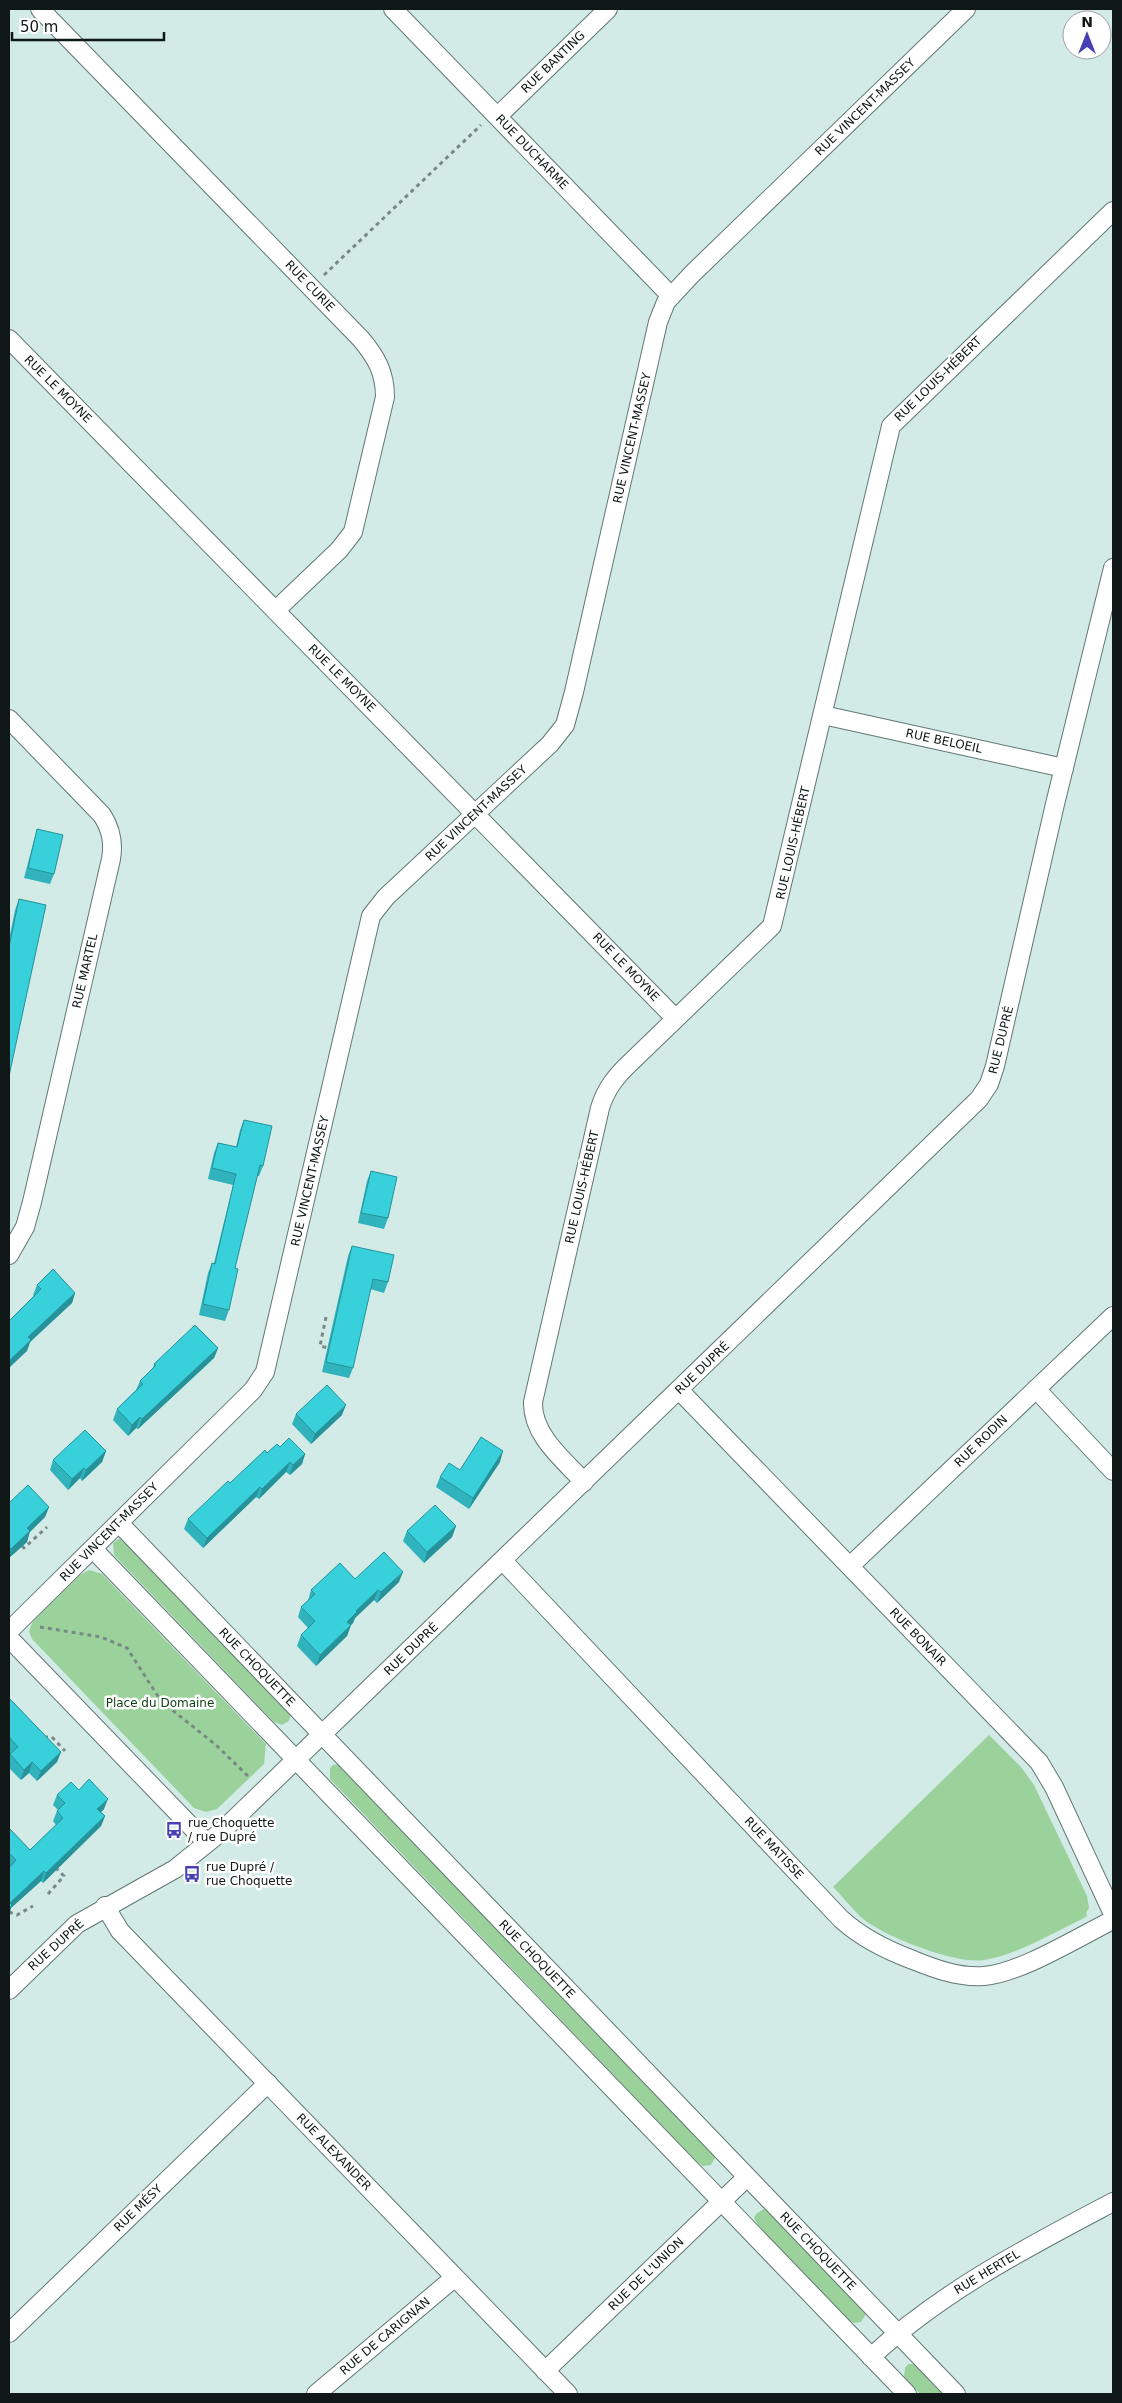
<svg xmlns="http://www.w3.org/2000/svg" width="1122" height="2403" font-family="'DejaVu Sans',sans-serif">
  <style>
    .green { fill: #9bd29b }
    .lines { fill: none; stroke-linecap: round; stroke-linejoin: round }
    .minor-casing { stroke: #617773; stroke-width: 20 }
    .path { stroke: #788986; stroke-width: 3; stroke-dasharray: 4 4; stroke-linecap: butt }
    .minor { stroke: #fff; stroke-width: 18 }
    .wall { fill: #30b3bc }
    .shaded-wall { fill: #279299 }
    .building { fill: #38d0db; stroke: #279299 }
    .labels { text-anchor: middle; stroke-width: 5; stroke-linejoin: round; paint-order: stroke }
    .street-label { font-size: 12px; fill: #0f1816; stroke: #fff }
    .park-label { font-size: 12px; fill: #0b3f11; stroke: #fff }
    .poi-label { font-size: 12px; fill: #0f1816; stroke: #fff; text-anchor: start }
  </style>
  <rect width="100%" height="100%" fill="#d3ebe7"/>
  <!-- green -->
  <g class="green">
    <polygon points="120,1538 124,1539 291,1713 289,1721 282,1725 274,1722 114,1555 113,1543"/>
    <polygon points="89,1570 102,1574 266,1744 264,1764 217,1809 206,1812 194,1808 32,1639 29,1631 33,1621 80,1575"/>
    <path d="M 989,1735 L 1021,1767 L 1034,1785 L 1087,1896 L 1089,1908 L 1086,1913 L 1087,1916 L 1082,1919 C 1051,1934 1018,1954 984,1960 C 956,1965 883,1936 862,1918 C 852,1909 843,1897 833,1887 Z"/>
    <polygon points="341,1764 715,2153 715,2158 711,2165 703,2166 696,2161 330,1779 330,1768 333,1765"/>
    <polygon points="765,2208 865,2310 866,2314 861,2322 854,2323 850,2321 758,2225 754,2218 756,2214"/>
    <polygon points="908,2364 916,2364 947,2394 920,2394 904,2376 905,2368"/>
  </g>
  <g class="lines">
    <!-- minor casing -->
    <g class="minor-casing">
      <g id="minor">
        <path d="M 40,9 L 361,339 C 376,357 385,372 385,397 L 353,532 L 339,550 L 276,610"/>
        <polyline points="393,9 671,296"/>
        <polyline points="498,116 608,9"/>
        <polyline points="9,339 675,1018"/>
        <polyline points="823,715 1064,768"/>
        <path d="M 9,719 L 102,815 C 111,829 114,842 111,859 L 32,1202 L 25,1227 L 9,1255"/>
        <polyline points="1036,1389 1113,1471"/>
        <polyline points="679,1390 1039,1762 1054,1787 1113,1914"/>
        <path d="M 584,1482 C 563,1459 532,1435 533,1402 L 600,1108 C 606,1088 617,1075 632,1061 L 772,926 L 891,426 L 1113,211"/>
        <polyline points="119,1523 956,2394"/>
        <polyline points="93,1549 907,2394"/>
        <path d="M 503,1561 L 841,1919 C 862,1938 886,1950 913,1960 C 935,1969 960,1978 984,1976 C 1021,1973 1078,1937 1113,1920"/>
        <polyline points="850,1566 1113,1316"/>
        <polyline points="9,1631 253,1390 265,1372 371,916 386,897 550,744 565,725 574,692 658,322 666,302 692,274 966,9"/>
        <polyline points="9,1638 207,1843"/>
        <polyline points="105,1906 120,1931 568,2394"/>
        <polyline points="9,1990 77,1924 175,1869 222,1831 979,1099 989,1084 995,1066 1055,804 1113,568"/>
        <polyline points="9,2333 268,2083"/>
        <path d="M 871,2357 C 942,2291 1028,2247 1113,2202"/>
        <polyline points="545,2371 747,2177"/>
        <polyline points="316,2394 454,2278"/>
      </g>
    </g>
    <!-- path -->
    <g class="path">
      <polyline points="324,275 481,125"/>
      <polyline points="326,1317 320,1346 328,1348"/>
      <polyline points="22,1546 24,1548 47,1527"/>
      <polyline points="40,1627 101,1637 127,1648 161,1701 216,1745 250,1778"/>
      <polyline points="44,1737 52,1737 65,1751"/>
      <polyline points="48,1894 64,1876 57,1869"/>
      <polyline points="9,1912 17,1915 33,1906"/>
    </g>
    <!-- minor -->
    <use href="#minor" class="minor"/>
  </g>
  <!-- wall -->
  <g class="wall">
    <polygon points="37,829 54,874 50,884 24,878 34,840"/>
    <polygon points="19,899 9,1076 9,940 15,910"/>
    <polygon points="244,1120 263,1166 259,1176 257,1176 235,1268 229,1310 225,1321 199,1315 208,1273 212,1263 214,1263 233,1185 208,1179 214,1153 218,1143 236,1147 240,1130"/>
    <polygon points="371,1171 388,1218 384,1229 358,1223 367,1181"/>
    <polygon points="352,1246 388,1282 384,1293 370,1289 353,1368 349,1378 322,1372 348,1256"/>
    <polygon points="37,1285 75,1293 72,1303 30,1342 27,1351 34,1296 33,1295"/>
    <polygon points="218,1348 214,1358 138,1429 136,1428 128,1436 113,1420 117,1409 136,1390 140,1381 153,1368 154,1364"/>
    <polygon points="296,1414 342,1415 311,1444 292,1424"/>
    <polygon points="280,1447 305,1454 302,1464 290,1475 286,1472 259,1499 256,1497 203,1548 184,1529 188,1519 267,1453"/>
    <polygon points="106,1451 102,1462 82,1481 80,1478 68,1490 50,1470 53,1460"/>
    <polygon points="500,1462 469,1509 436,1487 440,1477"/>
    <polygon points="9,1503 49,1507 45,1517 30,1531 27,1542 9,1558"/>
    <polygon points="456,1526 452,1537 424,1563 403,1541 407,1531"/>
    <polygon points="355,1579 399,1582 377,1603 374,1600 355,1618 353,1623 351,1625 347,1636 316,1666 297,1646 301,1635 308,1628 298,1617 301,1607 308,1601 311,1590"/>
    <polygon points="9,1698 61,1752 57,1762 37,1781 29,1773 21,1780 9,1768 9,1757 11,1754 9,1752"/>
    <polygon points="79,1790 104,1809 101,1812 105,1816 101,1826 43,1883 41,1881 11,1908 9,1915 9,1828 30,1850 56,1825 53,1821 57,1811 58,1810 53,1805 57,1795"/>
  </g>
  <!-- shaded-wall -->
  <g class="shaded-wall">
    <polygon points="75,1293 72,1303 30,1342 27,1351 9,1368 9,1361 28,1337"/>
    <polygon points="218,1348 214,1358 138,1429 142,1419"/>
    <polygon points="346,1405 342,1415 311,1444 315,1434"/>
    <polygon points="140,1417 136,1428 128,1436 132,1425"/>
    <polygon points="106,1451 102,1462 82,1481 86,1470"/>
    <polygon points="503,1451 500,1462 469,1509 473,1498"/>
    <polygon points="305,1454 302,1464 290,1475 293,1465"/>
    <polygon points="290,1462 286,1472 259,1499 262,1489"/>
    <polygon points="84,1468 80,1478 68,1490 72,1479"/>
    <polygon points="260,1487 256,1497 203,1548 207,1538"/>
    <polygon points="49,1507 45,1517 29,1533 30,1531 27,1542 9,1558 9,1556 11,1549 27,1528"/>
    <polygon points="456,1526 452,1537 424,1563 427,1552"/>
    <polygon points="403,1572 399,1582 377,1603 381,1592"/>
    <polygon points="378,1590 374,1600 355,1618 353,1623 344,1632 347,1622 356,1611"/>
    <polygon points="351,1625 347,1636 316,1666 320,1655"/>
    <polygon points="61,1752 57,1762 37,1781 41,1771"/>
    <polygon points="32,1762 29,1773 21,1780 24,1770"/>
    <polygon points="108,1799 104,1809 94,1819 97,1809"/>
    <polygon points="105,1816 101,1826 43,1883 46,1873"/>
    <polygon points="44,1871 41,1881 11,1908 9,1915 9,1907 10,1903"/>
  </g>
  <!-- building -->
  <g class="building">
    <polygon points="37,829 63,835 54,874 28,868"/>
    <polygon points="19,899 46,905 9,1076 9,947"/>
    <polygon points="244,1120 272,1126 263,1166 260,1165 235,1268 238,1269 229,1310 203,1304 212,1263 215,1264 236,1174 212,1168 218,1143 237,1147"/>
    <polygon points="371,1171 397,1177 388,1218 361,1213"/>
    <polygon points="352,1246 394,1255 388,1282 373,1279 353,1368 326,1362"/>
    <polygon points="53,1269 75,1293 28,1337 31,1340 9,1361 9,1321 41,1289 37,1285"/>
    <polygon points="195,1325 218,1348 142,1419 140,1417 132,1425 117,1409 143,1384 140,1381 156,1365 154,1364"/>
    <polygon points="327,1385 346,1405 315,1434 296,1414"/>
    <polygon points="85,1430 106,1451 86,1470 84,1468 72,1479 53,1460"/>
    <polygon points="481,1437 503,1451 473,1498 440,1477 449,1463 460,1470"/>
    <polygon points="289,1438 305,1454 293,1465 290,1462 262,1489 260,1487 207,1538 188,1519 228,1481 230,1483 265,1450 267,1453 277,1444 280,1447"/>
    <polygon points="28,1485 49,1507 27,1528 30,1531 11,1549 9,1547 9,1503"/>
    <polygon points="435,1505 456,1526 427,1552 407,1531"/>
    <polygon points="384,1552 403,1572 381,1592 378,1590 356,1611 357,1612 347,1622 351,1625 320,1655 301,1635 315,1621 301,1607 315,1594 311,1590 340,1563 355,1579"/>
    <polygon points="9,1698 61,1752 41,1771 32,1762 24,1770 10,1754 18,1747 9,1737"/>
    <polygon points="89,1779 108,1799 97,1809 105,1816 46,1873 44,1871 10,1903 12,1905 9,1909 9,1868 16,1860 9,1853 9,1828 30,1850 63,1818 57,1811 65,1803 57,1795 71,1782 79,1790"/>
  </g>
  <!-- icons -->
  <defs>
    <g id="bus-bare" transform="scale(1.35)"><path d="M-5-6H5V4H4V6H2V4H-2V6H-4V4H-5ZM-3.5-4V0h7V-4ZM-3.5 1.2v1.5H-2V1.2ZM2 1.2v1.5H3.5V1.2Z" fill="#483fb5" stroke="#fff" stroke-width="2.5" paint-order="stroke"/></g>
  </defs>
  <g fill-rule="evenodd">
    <use href="#bus-bare" x="174" y="1830"/>
    <use href="#bus-bare" x="192" y="1874"/>
  </g>
  <g class="labels">
    <!-- street labels -->
    <g class="street-label">
      <text transform="translate(553 62) rotate(-44)" y="4">RUE BANTING</text>
      <text transform="translate(865 107) rotate(-44)" y="4">RUE VINCENT-MASSEY</text>
      <text transform="translate(532 152) rotate(46)" y="4">RUE DUCHARME</text>
      <text transform="translate(310 286) rotate(46)" y="4">RUE CURIE</text>
      <text transform="translate(938 379) rotate(-44)" y="4">RUE LOUIS-HÉBERT</text>
      <text transform="translate(58 389) rotate(45)" y="4">RUE LE MOYNE</text>
      <text transform="translate(632 438) rotate(-77)" y="4">RUE VINCENT-MASSEY</text>
      <text transform="translate(342 678) rotate(45)" y="4">RUE LE MOYNE</text>
      <text transform="translate(944 741) rotate(12)" y="4">RUE BELOEIL</text>
      <text transform="translate(476 813) rotate(-43)" y="4">RUE VINCENT-MASSEY</text>
      <text transform="translate(793 843) rotate(-77)" y="4">RUE LOUIS-HÉBERT</text>
      <text transform="translate(626 967) rotate(46)" y="4">RUE LE MOYNE</text>
      <text transform="translate(85 971) rotate(-77)" y="4">RUE MARTEL</text>
      <text transform="translate(1001 1040) rotate(-76)" y="4">RUE DUPRÉ</text>
      <text transform="translate(310 1181) rotate(-77)" y="4">RUE VINCENT-MASSEY</text>
      <text transform="translate(582 1187) rotate(-77)" y="4">RUE LOUIS-HÉBERT</text>
      <text transform="translate(702 1368) rotate(-44)" y="4">RUE DUPRÉ</text>
      <text transform="translate(981 1441) rotate(-44)" y="4">RUE RODIN</text>
      <text transform="translate(109 1532) rotate(-45)" y="4">RUE VINCENT-MASSEY</text>
      <text transform="translate(918 1637) rotate(46)" y="4">RUE BONAIR</text>
      <text transform="translate(411 1649) rotate(-44)" y="4">RUE DUPRÉ</text>
      <text transform="translate(257 1667) rotate(46)" y="4">RUE CHOQUETTE</text>
      <text transform="translate(774 1848) rotate(47)" y="4">RUE MATISSE</text>
      <text transform="translate(56 1945) rotate(-42)" y="4">RUE DUPRÉ</text>
      <text transform="translate(537 1959) rotate(46)" y="4">RUE CHOQUETTE</text>
      <text transform="translate(334 2152) rotate(46)" y="4">RUE ALEXANDER</text>
      <text transform="translate(138 2208) rotate(-44)" y="4">RUE MÉSY</text>
      <text transform="translate(818 2251) rotate(46)" y="4">RUE CHOQUETTE</text>
      <text transform="translate(987 2272) rotate(-31)" y="4">RUE HERTEL</text>
      <text transform="translate(646 2274) rotate(-44)" y="4">RUE DE L'UNION</text>
      <text transform="translate(385 2336) rotate(-40)" y="4">RUE DE CARIGNAN</text>
    </g>
    <!-- park labels -->
    <g class="park-label">
      <text x="160" y="1707">Place du Domaine</text>
    </g>
    <!-- poi labels -->
    <g class="poi-label">
      <text x="188" y="1827">rue Choquette<tspan x="188" dy="14">/ rue Dupré</tspan></text>
      <text x="206" y="1871">rue Dupré /<tspan x="206" dy="14">rue Choquette</tspan></text>
    </g>
  </g>
  <!-- border -->
  <rect width="1122" height="2403" fill="none" stroke="#0f1816" stroke-width="20"/>
  <!-- north arrow -->
  <g transform="translate(1087 35)"><circle r="24" fill="#ffffff" stroke="#9fa3a2"/>
  <path d="M0-4L9 19L0 12L-9 19Z" fill="#483fb5"/>
  <text y="-8" font-size="14" font-weight="bold" text-anchor="middle" fill="#0f1816">N</text>
  </g>
  <!-- scale -->
  <path d="M12 32v8h152v-8" fill="none" stroke="#0f1816" stroke-width="2.5"/>
  <text x="20" y="32" font-size="15" fill="#0f1816" stroke="#ffffff" stroke-width="4" paint-order="stroke">50 m</text>
</svg>
